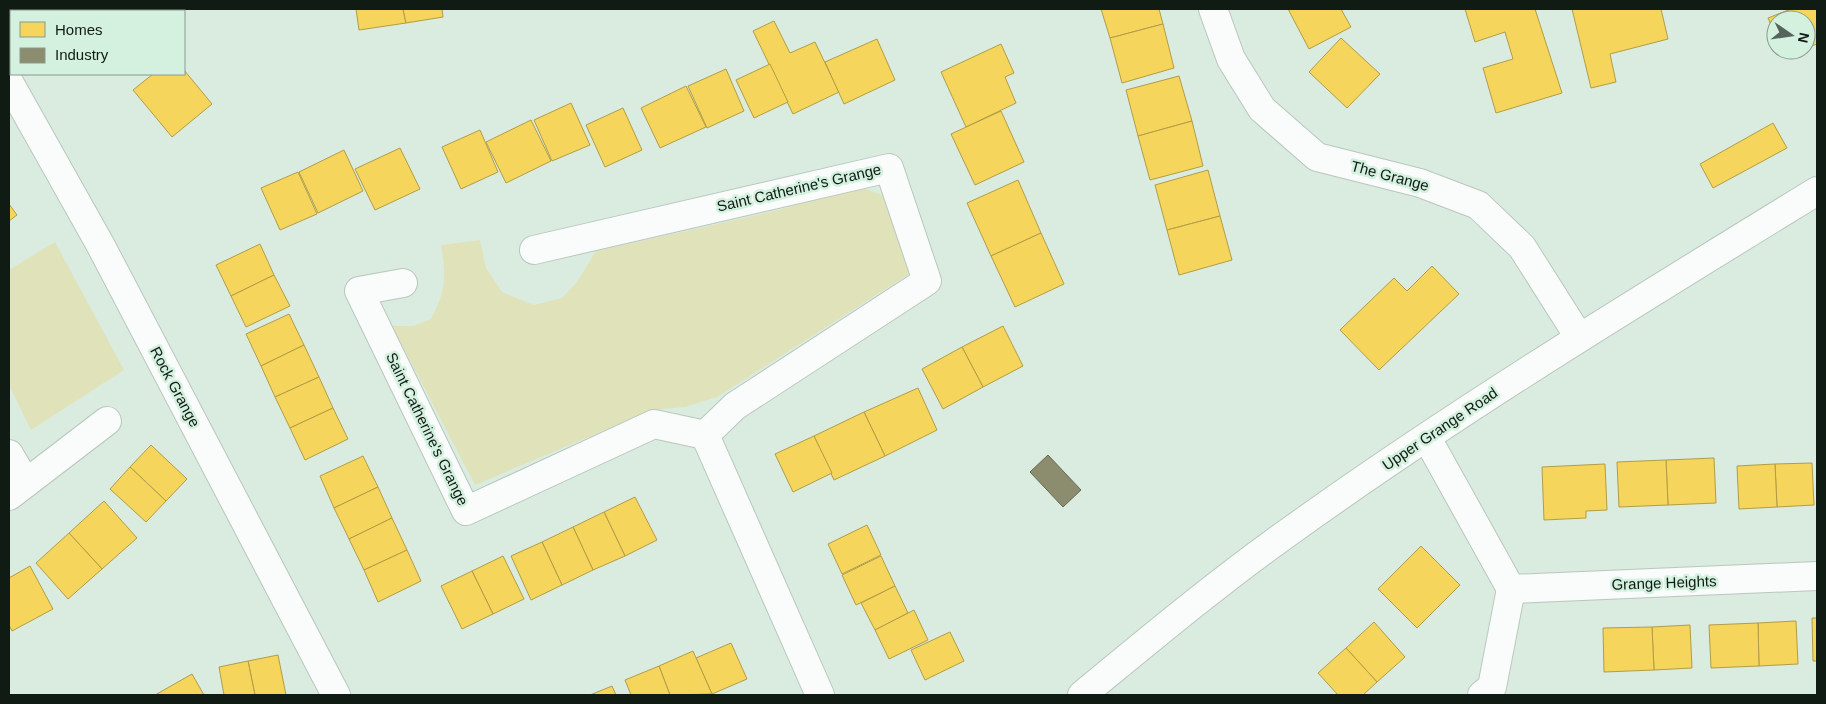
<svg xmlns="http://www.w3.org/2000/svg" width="1826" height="704" font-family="Arial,sans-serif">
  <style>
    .green { fill: #e0e3ba }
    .homes { fill: #f6d55c; stroke: #b19d46 }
    .industry { fill: #8c8c6e; stroke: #676a53 }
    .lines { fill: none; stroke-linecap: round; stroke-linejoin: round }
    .minor-casing { stroke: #b9c7be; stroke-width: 30 }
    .tertiary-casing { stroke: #b9c7be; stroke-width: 30 }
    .minor { stroke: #f9fcfa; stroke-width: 28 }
    .tertiary { stroke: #f9fcfa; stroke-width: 28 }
    .labels { text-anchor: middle; stroke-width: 5; stroke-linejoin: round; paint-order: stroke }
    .street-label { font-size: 15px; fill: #101b14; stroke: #d4f1df }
  </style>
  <rect width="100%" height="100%" fill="#daebe0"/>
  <!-- green -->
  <g class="green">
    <path d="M 857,186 L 882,195 L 899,233 L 909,274 L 717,397 L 685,407 L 652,410 L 475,485 L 392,326 L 413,326 L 431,319 C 447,288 446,279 441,245 L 480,240 L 486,268 L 502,292 L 534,305 L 562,298 L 577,282 L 596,251 L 775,211 Z"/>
    <polygon points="55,242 124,370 31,430 9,385 9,270"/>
  </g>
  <!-- homes -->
  <g class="homes">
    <polygon points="99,9 139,9 141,11 96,11"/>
    <polygon points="356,9 403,9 406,23 359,30"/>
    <polygon points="403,9 442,9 443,17 406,23"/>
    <polygon points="1101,9 1159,9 1163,24 1110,38"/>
    <polygon points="1288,9 1341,9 1351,27 1309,49"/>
    <polygon points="1465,9 1535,9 1562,93 1496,113 1483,68 1513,59 1505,32 1475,42"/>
    <polygon points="1572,9 1661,9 1668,39 1610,54 1616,82 1591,88"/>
    <polygon points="1791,9 1817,9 1817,44 1806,48 1806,20 1776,20 1776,37 1768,18"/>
    <polygon points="774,21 790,53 815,42 839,92 793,114 753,31"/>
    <polygon points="1163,24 1174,68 1122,83 1110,38"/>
    <polygon points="1341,38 1380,74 1347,108 1309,72"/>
    <polygon points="877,39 895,80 844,104 825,62"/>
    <polygon points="1001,44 1014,73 1005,77 1016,103 966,127 941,72"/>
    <polygon points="1781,50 1802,50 1784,57"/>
    <polygon points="770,64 788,102 754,118 736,80"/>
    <polygon points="726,69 744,111 707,128 688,86"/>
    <polygon points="184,70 212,104 172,137 133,90 153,74 184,74"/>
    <polygon points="1179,76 1192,121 1138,136 1126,90"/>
    <polygon points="686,86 706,127 660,148 641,108"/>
    <polygon points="571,103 590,145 552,161 534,120"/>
    <polygon points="623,108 642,150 605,167 586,125"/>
    <polygon points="1001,111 1024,162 975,185 951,134"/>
    <polygon points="531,120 551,161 506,183 486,142"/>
    <polygon points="1192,121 1203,166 1150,180 1138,136"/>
    <polygon points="1773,123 1787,148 1713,188 1700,164"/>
    <polygon points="480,130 498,172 461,189 442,147"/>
    <polygon points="400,148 420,189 375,210 355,169"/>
    <polygon points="344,150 363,191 318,213 299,172"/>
    <polygon points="1208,170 1220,216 1167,230 1155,185"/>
    <polygon points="298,172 317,214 280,230 261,188"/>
    <polygon points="1018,180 1041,233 991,256 967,203"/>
    <polygon points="9,204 17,215 9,221"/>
    <polygon points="1220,216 1232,260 1179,275 1167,230"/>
    <polygon points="1041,233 1064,284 1015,307 991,256"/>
    <polygon points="260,244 274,275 231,296 216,265"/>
    <polygon points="1432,266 1459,294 1379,370 1340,330 1394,278 1407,291"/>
    <polygon points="274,275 290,306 246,327 231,296"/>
    <polygon points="289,314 304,345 261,366 246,334"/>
    <polygon points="1003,326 1023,366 983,387 962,347"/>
    <polygon points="304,345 319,377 275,397 261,366"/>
    <polygon points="962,347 983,387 943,409 922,369"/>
    <polygon points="319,377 333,408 290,428 275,397"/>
    <polygon points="918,388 937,430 885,456 864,412"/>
    <polygon points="333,408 348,439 305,460 290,428"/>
    <polygon points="864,412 885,456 834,480 814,436"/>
    <polygon points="814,436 832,473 793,492 775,454"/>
    <polygon points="151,445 187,479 166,501 130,467"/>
    <polygon points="363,456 378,487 334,508 320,476"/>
    <polygon points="1714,458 1716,503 1668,505 1666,460"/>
    <polygon points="1666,460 1668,505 1619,507 1617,462"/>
    <polygon points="1812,463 1814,505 1777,507 1775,464"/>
    <polygon points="1605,464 1607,510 1586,511 1586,518 1544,520 1542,467"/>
    <polygon points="1775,464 1777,507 1739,509 1737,466"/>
    <polygon points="130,467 166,501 146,522 110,489"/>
    <polygon points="378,487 392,518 349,539 334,508"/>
    <polygon points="635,497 657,540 625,556 604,512"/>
    <polygon points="104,501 137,538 102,569 69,533"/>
    <polygon points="604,512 625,556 593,570 573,527"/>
    <polygon points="392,518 407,550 364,570 349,539"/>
    <polygon points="867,525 881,555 842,574 828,544"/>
    <polygon points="573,527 593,570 562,585 542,542"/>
    <polygon points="69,533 102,569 68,599 36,563"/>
    <polygon points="542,542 562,585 531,600 511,556"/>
    <polygon points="1421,546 1460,585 1417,628 1378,589"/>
    <polygon points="407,550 421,581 378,602 364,570"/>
    <polygon points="503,556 524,599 493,614 472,571"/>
    <polygon points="881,556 895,586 856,605 842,575"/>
    <polygon points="30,566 53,609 12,631 9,625 9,578"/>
    <polygon points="472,571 493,614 462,629 441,586"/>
    <polygon points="895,586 908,613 875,630 861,603"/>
    <polygon points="914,610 928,640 889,659 875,630"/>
    <polygon points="1812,618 1817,618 1817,661 1813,661"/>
    <polygon points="1796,621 1798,664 1759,666 1758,623"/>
    <polygon points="1374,622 1405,657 1377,682 1346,648"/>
    <polygon points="1758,623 1759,666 1711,668 1709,625"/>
    <polygon points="1690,625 1692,668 1654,670 1652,627"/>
    <polygon points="1652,627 1654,670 1604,672 1603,628"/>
    <polygon points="950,632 964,661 925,680 911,650"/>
    <polygon points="731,643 747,679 712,694 696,658"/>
    <polygon points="1346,648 1377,682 1363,695 1338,695 1318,673"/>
    <polygon points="693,651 712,694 670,695 659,666"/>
    <polygon points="278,655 286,695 255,695 248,661"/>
    <polygon points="248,661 255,695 224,695 219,667"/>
    <polygon points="659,666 670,695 631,695 625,680"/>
    <polygon points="192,674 204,695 155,695"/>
    <polygon points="612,686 616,695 590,695"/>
  </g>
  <!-- industry -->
  <polygon class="industry" points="1048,455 1081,490 1063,507 1030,472"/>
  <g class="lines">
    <!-- minor casing -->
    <g class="minor-casing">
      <g id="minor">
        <polyline points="1213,9 1231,59 1262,109 1317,157 1420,183 1478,205 1522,247 1579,337"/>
        <polyline points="9,82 101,246 336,695"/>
        <polyline points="534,250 889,168 927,281 735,406 705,435"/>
        <polyline points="403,283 359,291 466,511 654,424 705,435"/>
        <polyline points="705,435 820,695"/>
        <polyline points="1427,438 1511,589 1817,576"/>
        <polyline points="9,454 26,483"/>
        <polyline points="9,496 107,421"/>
        <polyline points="1482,695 1492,687 1511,589"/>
      </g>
    </g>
    <!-- tertiary casing -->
    <g class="tertiary-casing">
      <path id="tertiary" d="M 1082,695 C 1149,640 1216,584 1286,534 C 1457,411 1638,301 1817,191"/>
    </g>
    <!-- minor -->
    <use href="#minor" class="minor"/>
    <!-- tertiary -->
    <use href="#tertiary" class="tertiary"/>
  </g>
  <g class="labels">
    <!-- street labels -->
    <g class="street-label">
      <text transform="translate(1390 176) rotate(15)" y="5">The Grange</text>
      <text transform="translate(799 188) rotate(-13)" y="5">Saint Catherine's Grange</text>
      <text transform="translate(175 387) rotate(62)" y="5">Rock Grange</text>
      <text transform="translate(427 429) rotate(64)" y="5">Saint Catherine's Grange</text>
      <text transform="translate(1440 429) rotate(-34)" y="5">Upper Grange Road</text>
      <text transform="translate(1664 583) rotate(-2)" y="5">Grange Heights</text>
    </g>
  </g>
  <!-- border -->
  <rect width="1826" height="704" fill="none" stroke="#101b14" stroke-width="20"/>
  <!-- legend -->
  <rect x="10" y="10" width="175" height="65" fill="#d4f1df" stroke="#869b8e"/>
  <rect x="20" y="22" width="25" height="15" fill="#f6d55c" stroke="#869b8e"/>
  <text x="55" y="35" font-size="15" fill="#101b14">Homes</text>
  <rect x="20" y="48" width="25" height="15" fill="#8c8c6e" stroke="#869b8e"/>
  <text x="55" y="60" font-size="15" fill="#101b14">Industry</text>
  <!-- north arrow -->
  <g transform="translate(1791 35) rotate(103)"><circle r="24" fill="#d4f1df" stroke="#869b8e"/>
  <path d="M0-4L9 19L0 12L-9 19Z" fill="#57645b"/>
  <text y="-8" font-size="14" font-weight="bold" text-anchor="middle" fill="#101b14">N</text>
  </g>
</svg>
